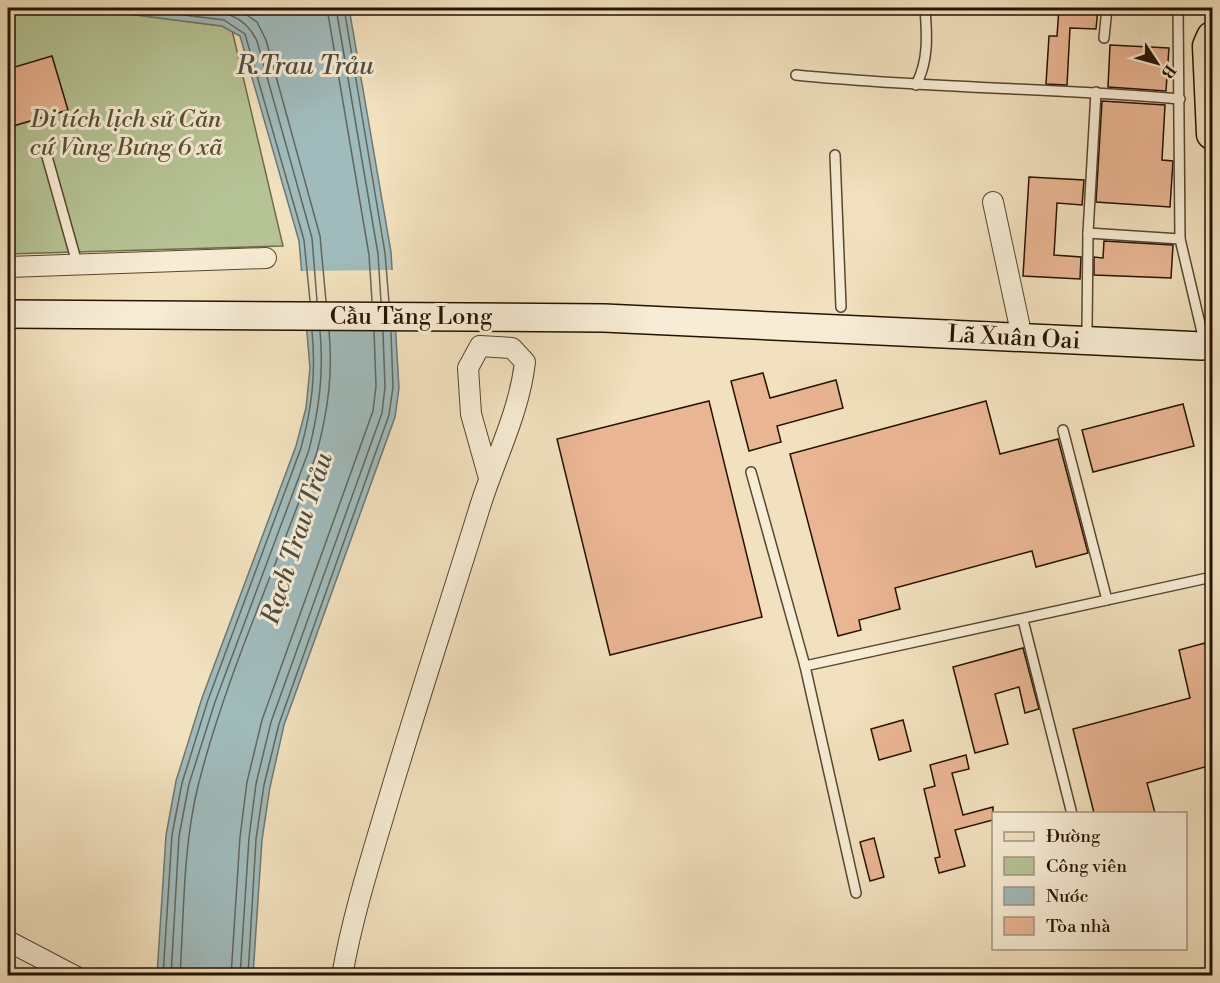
<svg xmlns="http://www.w3.org/2000/svg" width="1220" height="983" font-family="'Libre Bodoni',serif">
  <style>
    .green { fill: #b6c495; stroke: #6e6c4a; stroke-width: 1.5 }
    .water { fill: #a0bbbc; stroke: #6f7871; stroke-width: 1.5 }
    .pier { fill: #f2e1be }
    .lines { fill: none; stroke-linecap: round; stroke-linejoin: round }
    .shore { stroke: #62675e; stroke-width: 1.5 }
    .building { fill: #eab593; stroke: #251300; stroke-width: 1.5 }
    .lane-casing { stroke: #584630; stroke-width: 12 }
    .street-casing { stroke: #584630; stroke-width: 22 }
    .secondary-casing { stroke: #251300; stroke-width: 30 }
    .primary-casing { stroke: #251300; stroke-width: 33 }
    .lane { stroke: #f7ecd5; stroke-width: 9 }
    .street { stroke: #f7ecd5; stroke-width: 20 }
    .secondary { stroke: #f7ecd5; stroke-width: 27 }
    .primary { stroke: #f2e1be; stroke-width: 30 }
    .labels { text-anchor: middle; stroke-width: 6; stroke-linejoin: round; paint-order: stroke }
    .park-label { font-size: 24px; font-style: italic; fill: #585134; stroke: #f7ecd5 }
    .street-label { font-size: 24px; fill: #251300; stroke: #f7ecd5 }
    .water-label { font-size: 26px; font-style: italic; fill: #504e42; stroke: #f7ecd5 }
  </style>
  <rect width="100%" height="100%" fill="#f2e1be"/>
  <filter id="stains"><feTurbulence type="fractalNoise" baseFrequency=".00333" numOctaves="4"/><feColorMatrix values="0 0 0 0 .2 0 0 0 0 .09 0 0 0 0 .02 0 0 0 .5 -.17"/></filter>
  <radialGradient id="worn" r=".72"><stop offset=".6" stop-color="#630" stop-opacity="0"/><stop offset="1" stop-color="#630" stop-opacity=".3"/></radialGradient>
  <!-- green -->
  <polygon class="green" points="8,8 81,8 222,26 232,30 283,246 8,254"/>
  <!-- water -->
  <polygon class="water" points="81,8 349,8 391,252 399,388 395,417 284,725 270,787 262,840 253,975 157,975 166,835 176,781 202,698 296,446 306,408 310,368 299,241 240,36 222,26"/>
  <!-- pier -->
  <polygon class="pier" points="395,270 398,304 301,305 298,271"/>
  <g class="lines">
    <!-- shore -->
    <g class="shore">
      <polyline points="128,8 224,20 245,34 304,240 310,301"/>
      <path d="M 187,8 C 217,11 243,11 257,41 L 312,238 L 317,301"/>
      <polyline points="237,8 257,22 266,40 320,236 326,301"/>
      <polyline points="327,8 369,255 372,301"/>
      <polyline points="336,8 378,254 381,302"/>
      <polyline points="344,8 385,253 389,302"/>
      <path d="M 163,976 L 172,835 L 182,783 L 208,700 L 301,448 C 312,408 316,373 312,331"/>
      <path d="M 171,976 L 179,836 L 189,784 L 215,702 L 309,450 C 319,409 324,373 320,331"/>
      <path d="M 180,976 C 184,912 183,847 198,786 C 227,671 279,563 317,452 C 328,410 333,374 329,331"/>
      <polyline points="231,976 240,837 247,782 262,720 373,411 376,386 374,331"/>
      <polyline points="240,976 249,838 256,784 271,722 382,413 385,387 383,332"/>
      <polyline points="248,976 256,839 264,785 279,724 389,415 393,387 391,332"/>
    </g>
  </g>
  <!-- building -->
  <g class="building">
    <polygon points="1059,8 1098,8 1096,29 1070,28 1067,85 1046,84 1049,36 1057,36"/>
    <polygon points="1110,45 1169,48 1166,91 1108,87"/>
    <polygon points="52,56 68,110 13,126 8,106 8,69"/>
    <polygon points="1102,101 1165,105 1162,160 1173,161 1170,207 1096,202"/>
    <polygon points="1029,177 1084,180 1082,205 1057,203 1054,255 1081,257 1080,279 1023,276"/>
    <polygon points="1104,241 1173,245 1171,278 1094,275 1094,257 1103,258"/>
    <polygon points="763,373 770,398 836,380 843,408 777,426 781,442 749,451 731,381"/>
    <polygon points="709,401 762,617 610,655 557,439"/>
    <polygon points="986,401 1000,454 1058,439 1088,553 1036,567 1032,551 895,588 900,609 859,620 861,630 838,636 790,454"/>
    <polygon points="1183,404 1194,446 1093,472 1082,430"/>
    <polygon points="1205,643 1212,675 1212,765 1147,783 1155,813 1094,813 1073,729 1190,698 1179,650"/>
    <polygon points="1023,648 1039,709 1025,713 1019,687 995,694 1008,744 975,753 953,667"/>
    <polygon points="903,720 911,751 879,760 871,729"/>
    <polygon points="966,755 969,769 952,773 963,815 993,807 993,820 955,830 965,866 939,873 935,858 940,857 924,789 935,786 930,765"/>
    <polygon points="874,838 884,877 870,881 860,842"/>
  </g>
  <g class="lines">
    <!-- lane casing -->
    <g class="lane-casing">
      <g id="lane">
        <polyline points="1178,8 1180,239 1202,332"/>
        <polyline points="1104,38 1107,8"/>
        <path d="M 796,75 C 923,88 1052,88 1180,99"/>
        <path d="M 916,85 C 929,60 927,35 925,8"/>
        <polyline points="8,133 9,132"/>
        <polyline points="46,153 77,263"/>
        <polyline points="835,155 841,307"/>
        <polyline points="1088,233 1180,239"/>
        <polyline points="1087,328 1088,233 1096,92"/>
        <polyline points="1063,430 1107,600"/>
        <polyline points="751,472 805,666 1212,577"/>
        <polyline points="1023,620 1072,814"/>
        <polyline points="805,666 856,893"/>
      </g>
    </g>
    <!-- street casing -->
    <g class="street-casing">
      <g id="street">
        <polyline points="993,202 1019,323"/>
        <polyline points="8,267 266,258"/>
        <polyline points="8,941 75,976"/>
        <path d="M 342,976 C 353,913 373,852 391,791 C 419,698 449,606 478,513 C 493,462 519,415 525,362 L 512,348 L 480,346 L 468,368 L 471,414 L 489,478"/>
      </g>
    </g>
    <!-- secondary casing -->
    <g class="secondary-casing">
      <polyline id="secondary" points="8,314 604,318 1202,346 1212,342"/>
    </g>
    <!-- primary casing -->
    <g class="primary-casing">
      <polyline id="primary" points="1212,37 1208,46 1212,134"/>
    </g>
    <!-- lane -->
    <use href="#lane" class="lane"/>
    <!-- street -->
    <use href="#street" class="street"/>
    <!-- secondary -->
    <use href="#secondary" class="secondary"/>
    <!-- primary -->
    <use href="#primary" class="primary"/>
  </g>
  <g class="labels">
    <!-- park labels -->
    <g class="park-label">
      <text x="126" y="127">Di tích lịch sử Căn<tspan x="126" dy="28">cứ Vùng Bưng 6 xã</tspan></text>
    </g>
    <!-- street labels -->
    <g class="street-label">
      <text x="411" y="324">Cầu Tăng Long</text>
      <text transform="translate(1014 337) rotate(3)" y="8">Lã Xuân Oai</text>
    </g>
    <!-- water labels -->
    <g class="water-label">
      <text x="305" y="74">R.Trau Trảu</text>
      <text transform="translate(296 538) rotate(-72)" y="9">Rạch Trau Trảu</text>
    </g>
  </g>
  <!-- margin -->
  <rect width="1220" height="983" fill="none" stroke="#f2e1be" stroke-width="30"/>
  <rect x="9" y="9" width="1202" height="965" fill="none" stroke="#251300" stroke-width="3"/>
  <rect x="15" y="15" width="1190" height="953" fill="none" stroke="#251300" stroke-width="1.5"/>
  <!-- legend -->
  <rect x="992" y="812" width="195" height="138" fill="#f7ecd5" stroke="#a39580" stroke-width="1.5"/>
  <rect x="1004" y="832" width="30" height="9" fill="#f2e1be" stroke="#a39580" stroke-width="1.5"/>
  <text x="1046" y="842" font-size="18" fill="#251300">Đường</text>
  <rect x="1004" y="857" width="30" height="18" fill="#b6c495" stroke="#a39580" stroke-width="1.5"/>
  <text x="1046" y="872" font-size="18" fill="#251300">Công viên</text>
  <rect x="1004" y="887" width="30" height="18" fill="#a0bbbc" stroke="#a39580" stroke-width="1.5"/>
  <text x="1046" y="902" font-size="18" fill="#251300">Nước</text>
  <rect x="1004" y="917" width="30" height="18" fill="#eab593" stroke="#a39580" stroke-width="1.5"/>
  <text x="1046" y="932" font-size="18" fill="#251300">Tòa nhà</text>
  <!-- north arrow -->
  <g transform="translate(1157 63) rotate(126)" stroke="#f7ecd5" stroke-width="4.5" paint-order="stroke">
  <path d="M0-4.5L10 22L0 15L-10 22Z" fill="#251300"/>
  <text y="-9" font-size="16" font-weight="bold" text-anchor="middle" fill="#251300">B</text>
  </g>
  <rect width="100%" height="100%" filter="url(#stains)"/>
  <rect width="100%" height="100%" fill="url(#worn)"/>
</svg>
